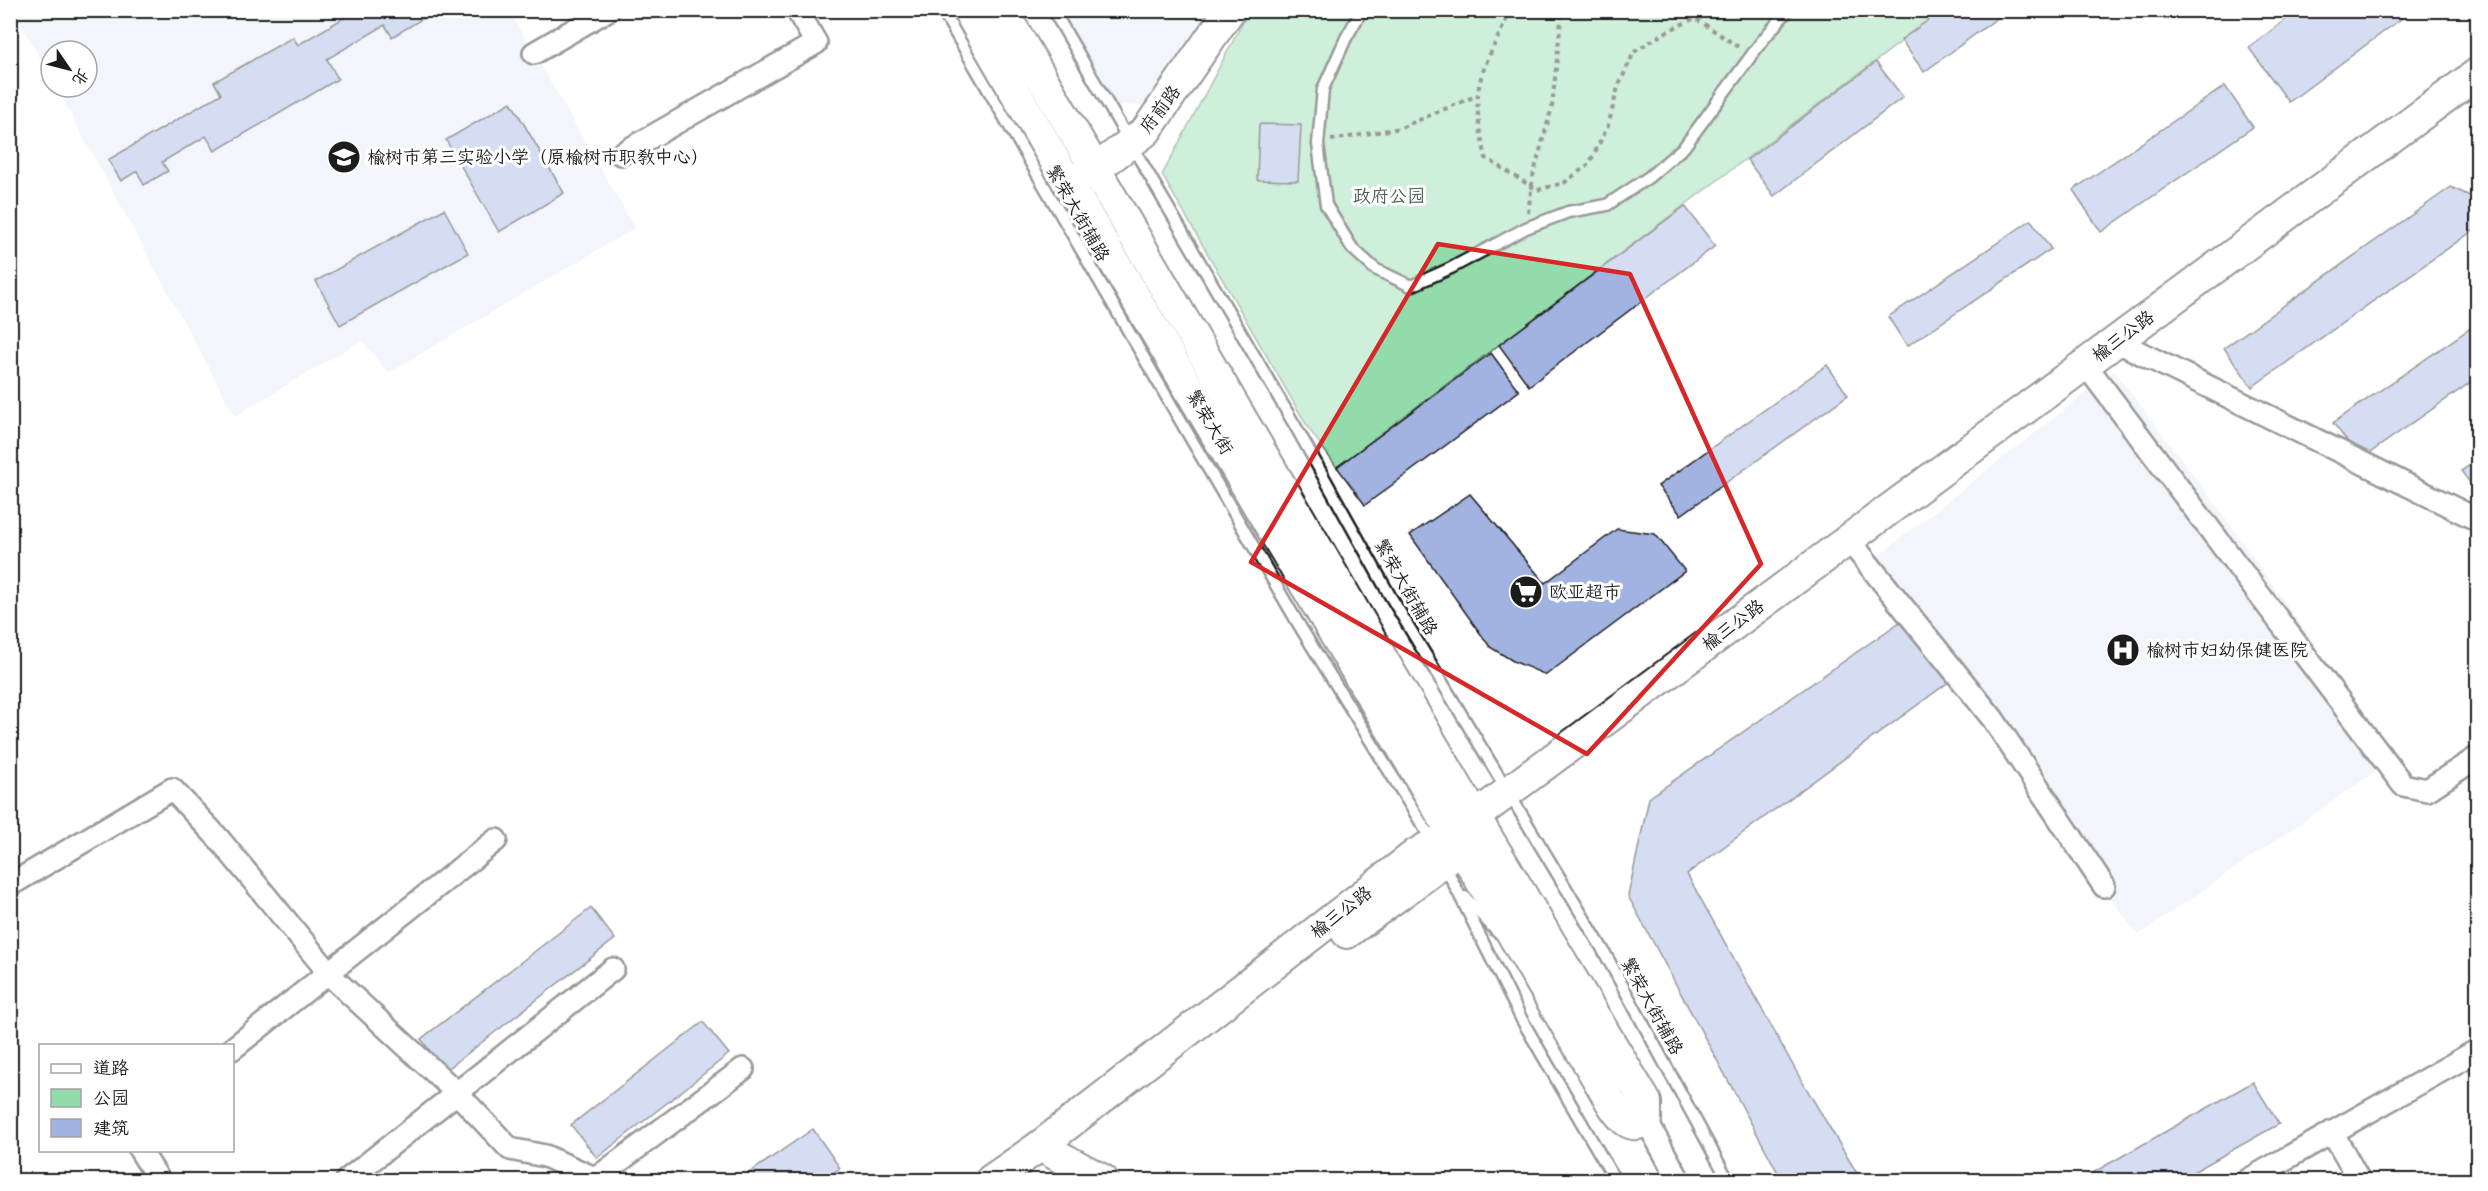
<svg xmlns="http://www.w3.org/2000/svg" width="2488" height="1191" font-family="Sriracha,'LXGW WenKai TC',sans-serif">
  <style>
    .built { fill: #e3e8f6 }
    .green { fill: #93dbaa; stroke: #587c63; stroke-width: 1.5 }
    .building { fill: #a2b3e2; stroke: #1c1c1c; stroke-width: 1.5 }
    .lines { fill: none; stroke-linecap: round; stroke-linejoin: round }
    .lane-casing { stroke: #1c1c1c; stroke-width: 15 }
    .street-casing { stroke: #1c1c1c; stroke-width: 26 }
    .secondary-casing { stroke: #1c1c1c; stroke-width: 34 }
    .path { stroke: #1c1c1c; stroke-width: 4; stroke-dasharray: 4.5 4.5; stroke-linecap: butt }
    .lane { stroke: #fff; stroke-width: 10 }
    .street { stroke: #fff; stroke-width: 21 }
    .secondary { stroke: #fff; stroke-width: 30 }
    .marked { fill: none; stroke: #d62828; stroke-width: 4.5; stroke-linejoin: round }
    .labels { text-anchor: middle; stroke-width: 6; stroke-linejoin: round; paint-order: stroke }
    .street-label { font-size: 18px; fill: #1c1c1c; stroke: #fff }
    .poi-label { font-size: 18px; fill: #1c1c1c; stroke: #fff; text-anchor: start }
    .park-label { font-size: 18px; fill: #465f4e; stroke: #fff }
  </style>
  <rect width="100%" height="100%" fill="#fff"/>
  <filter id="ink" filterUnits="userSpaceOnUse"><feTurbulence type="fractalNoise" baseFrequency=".0167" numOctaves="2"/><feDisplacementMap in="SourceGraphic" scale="12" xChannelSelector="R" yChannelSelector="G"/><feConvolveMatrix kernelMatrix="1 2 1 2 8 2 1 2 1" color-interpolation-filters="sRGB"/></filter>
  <g filter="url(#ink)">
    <!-- built -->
    <g class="built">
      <polygon points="14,11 509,11 635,228 388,373 362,340 235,416 56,87 87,87 87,51 51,51 51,78"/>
      <polygon points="1061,11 1211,11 1150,106 1113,105"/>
      <polygon points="2114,371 2214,502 2395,758 2138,935 1865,566"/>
    </g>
    <!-- green -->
    <polygon class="green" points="1249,11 1942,11 1337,467 1338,469 1309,429 1162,175"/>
    <!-- building -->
    <g class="building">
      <polygon points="357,10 437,10 392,37 385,25 327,59 338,79 215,151 206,136 162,162 168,171 144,185 137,171 121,181 108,160 221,94 214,82 293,37 298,45"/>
      <polygon points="1942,10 2008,10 1924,72 1901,40"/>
      <polygon points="2298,10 2413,10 2289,102 2249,48"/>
      <polygon points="1876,62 1903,97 1774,196 1747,160"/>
      <polygon points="2225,86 2253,127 2101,232 2073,190"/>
      <polygon points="511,102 564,193 499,232 446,140"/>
      <polygon points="1259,124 1301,125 1298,181 1257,180"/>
      <polygon points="2451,187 2478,200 2478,227 2252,387 2224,348"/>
      <polygon points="1685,206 1715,246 1529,386 1499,345"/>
      <polygon points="444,209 468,253 340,325 316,281"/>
      <polygon points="2031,220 2051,249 1907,346 1888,317"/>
      <polygon points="2478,323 2478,377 2361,459 2333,423"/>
      <polygon points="1491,353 1519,391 1365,505 1337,467"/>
      <polygon points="1827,365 1848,395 1681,515 1658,486"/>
      <polygon points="2478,460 2478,493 2461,471"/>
      <polygon points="1470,494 1545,583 1617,529 1655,534 1685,571 1546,675 1513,661 1490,647 1410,535"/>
      <polygon points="1904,619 1950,681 1687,874 1800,1078 1861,1180 1782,1180 1628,896 1649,798"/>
      <polygon points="591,908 615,939 445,1071 421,1039"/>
      <polygon points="703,1022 729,1054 597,1158 571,1125"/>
      <polygon points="2253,1082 2279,1124 2179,1180 2080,1180"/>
      <polygon points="813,1129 840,1168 823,1180 739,1180"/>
      <polygon points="672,1172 678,1180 659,1180"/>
    </g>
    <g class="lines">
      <!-- lane casing -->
      <g class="lane-casing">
        <g id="lane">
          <polyline points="942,10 1299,625 1433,842"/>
          <polyline points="1053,10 1297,429 1389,594 1602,948 1728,1180"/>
          <polyline points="1362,10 1346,38 1323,89 1318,144 1326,205 1352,248 1375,269 1411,286 1451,268 1526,228 1568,212 1607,205 1649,177 1684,147 1762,41 1788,10"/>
          <polyline points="1444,864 1522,1020 1615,1180"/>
          <polyline points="1465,897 1497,932"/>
        </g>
      </g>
      <!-- street casing -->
      <g class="street-casing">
        <g id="street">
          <polyline points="534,53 608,10"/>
          <polyline points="621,154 816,43 797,10"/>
          <polyline points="2116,341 2478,520"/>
          <polyline points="2085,364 2403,785 2427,790 2478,757"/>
          <polyline points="1857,550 1993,719 2104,886"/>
          <polyline points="10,885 172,789 219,839 334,979 457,1093 510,1149 545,1156 599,1180"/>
          <polyline points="232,1049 496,840"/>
          <polyline points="1646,1120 1679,1180"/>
          <polyline points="2332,1132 2359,1180"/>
          <polyline points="140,1150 159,1180"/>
          <polyline points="347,1180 613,969"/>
          <polyline points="594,1180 743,1069"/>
          <polyline points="2248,1180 2478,1050"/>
        </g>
      </g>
      <!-- secondary casing -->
      <g class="secondary-casing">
        <g id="secondary">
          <path d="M 968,10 C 1178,377 1399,738 1612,1104 C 1620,1116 1631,1132 1646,1120 L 1646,1102 L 1475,817 L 1002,10"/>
          <polyline points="1077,179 1093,171 1146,131 1230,10"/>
          <polyline points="1347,933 1470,843"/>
          <polyline points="1040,1146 1103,1180"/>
          <polyline points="991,1180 1040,1146 1416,854 1454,832 2478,73"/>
        </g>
      </g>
      <!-- path -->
      <g class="path">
        <path d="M 1510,10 C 1500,37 1481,65 1478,93 C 1476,114 1481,137 1486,158 L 1537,190 L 1564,183 L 1589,164 L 1608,126 L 1618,87 L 1634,52 L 1664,33 L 1695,18 L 1740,48"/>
        <polyline points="1331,140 1400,128 1478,95"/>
        <polyline points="1528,213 1533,176 1552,107 1562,10"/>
      </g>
      <!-- lane -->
      <use href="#lane" class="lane"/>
      <!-- street -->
      <use href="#street" class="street"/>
      <!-- secondary -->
      <use href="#secondary" class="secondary"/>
    </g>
  </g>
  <!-- marked area -->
  <path d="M0 0H2488V1191H0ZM 1438,244 L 1630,274 L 1761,564 L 1587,754 L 1251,562 Z" fill="#fff" fill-opacity=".55" fill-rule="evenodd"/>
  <path class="marked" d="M 1438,244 L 1630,274 L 1761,564 L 1587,754 L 1251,562 Z"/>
  <!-- icons -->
  <defs>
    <g id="school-disc" transform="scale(1.725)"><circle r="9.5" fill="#1c1c1c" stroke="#fff"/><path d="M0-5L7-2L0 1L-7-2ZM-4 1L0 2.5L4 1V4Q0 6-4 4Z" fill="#fff"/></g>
    <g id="supermarket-disc" transform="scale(1.725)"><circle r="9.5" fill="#1c1c1c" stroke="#fff"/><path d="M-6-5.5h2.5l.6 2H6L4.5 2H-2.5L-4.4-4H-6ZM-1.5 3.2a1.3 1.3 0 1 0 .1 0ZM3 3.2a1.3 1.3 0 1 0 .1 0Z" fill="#fff"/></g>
    <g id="hospital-disc" transform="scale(1.725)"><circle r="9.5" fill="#1c1c1c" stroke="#fff"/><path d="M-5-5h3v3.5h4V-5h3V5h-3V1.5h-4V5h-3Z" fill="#fff"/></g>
  </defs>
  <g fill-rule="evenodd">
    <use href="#school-disc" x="344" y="157"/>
    <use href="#supermarket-disc" x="1526" y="592"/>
    <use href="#hospital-disc" x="2123" y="650"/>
  </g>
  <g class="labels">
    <!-- street labels -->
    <g class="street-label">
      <text transform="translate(1160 109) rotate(-53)" y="6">府前路</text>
      <text transform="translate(1078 213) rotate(60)" y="6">繁荣大街辅路</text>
      <text transform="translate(2123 336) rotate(-37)" y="6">榆三公路</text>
      <text transform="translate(1210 422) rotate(59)" y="6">繁荣大街</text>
      <text transform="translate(1406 587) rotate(60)" y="6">繁荣大街辅路</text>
      <text transform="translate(1733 625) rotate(-37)" y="6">榆三公路</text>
      <text transform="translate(1341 912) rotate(-38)" y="6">榆三公路</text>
      <text transform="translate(1652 1006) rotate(61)" y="6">繁荣大街辅路</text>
    </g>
    <!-- poi labels -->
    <g class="poi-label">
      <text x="367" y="163">榆树市第三实验小学（原榆树市职教中心）</text>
      <text x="1549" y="598">欧亚超市</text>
      <text x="2146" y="656">榆树市妇幼保健医院</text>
    </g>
    <!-- park labels -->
    <g class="park-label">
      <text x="1389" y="202">政府公园</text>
    </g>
  </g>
  <!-- margin -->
  <rect width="2488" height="1191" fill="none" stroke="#fff" stroke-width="36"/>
  <rect x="18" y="18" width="2452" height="1155" fill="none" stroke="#1c1c1c" stroke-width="2" filter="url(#ink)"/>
  <!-- legend -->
  <rect x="39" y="1044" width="195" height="108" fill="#ffffff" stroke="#a4a4a4" stroke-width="1.5"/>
  <rect x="51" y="1064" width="30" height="9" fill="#ffffff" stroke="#a4a4a4" stroke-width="1.5"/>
  <text x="93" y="1074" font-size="18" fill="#1c1c1c">道路</text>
  <rect x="51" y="1089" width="30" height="18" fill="#93dbaa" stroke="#a4a4a4" stroke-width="1.5"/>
  <text x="93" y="1104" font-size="18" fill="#1c1c1c">公园</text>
  <rect x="51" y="1119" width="30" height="18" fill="#a2b3e2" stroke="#a4a4a4" stroke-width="1.5"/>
  <text x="93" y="1134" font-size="18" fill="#1c1c1c">建筑</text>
  <!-- north arrow -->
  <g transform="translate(69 69) rotate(125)"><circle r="28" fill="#ffffff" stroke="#a4a4a4" stroke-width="1.5"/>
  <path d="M0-4.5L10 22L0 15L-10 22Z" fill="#1c1c1c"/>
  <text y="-9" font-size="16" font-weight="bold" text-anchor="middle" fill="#1c1c1c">北</text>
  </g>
</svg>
